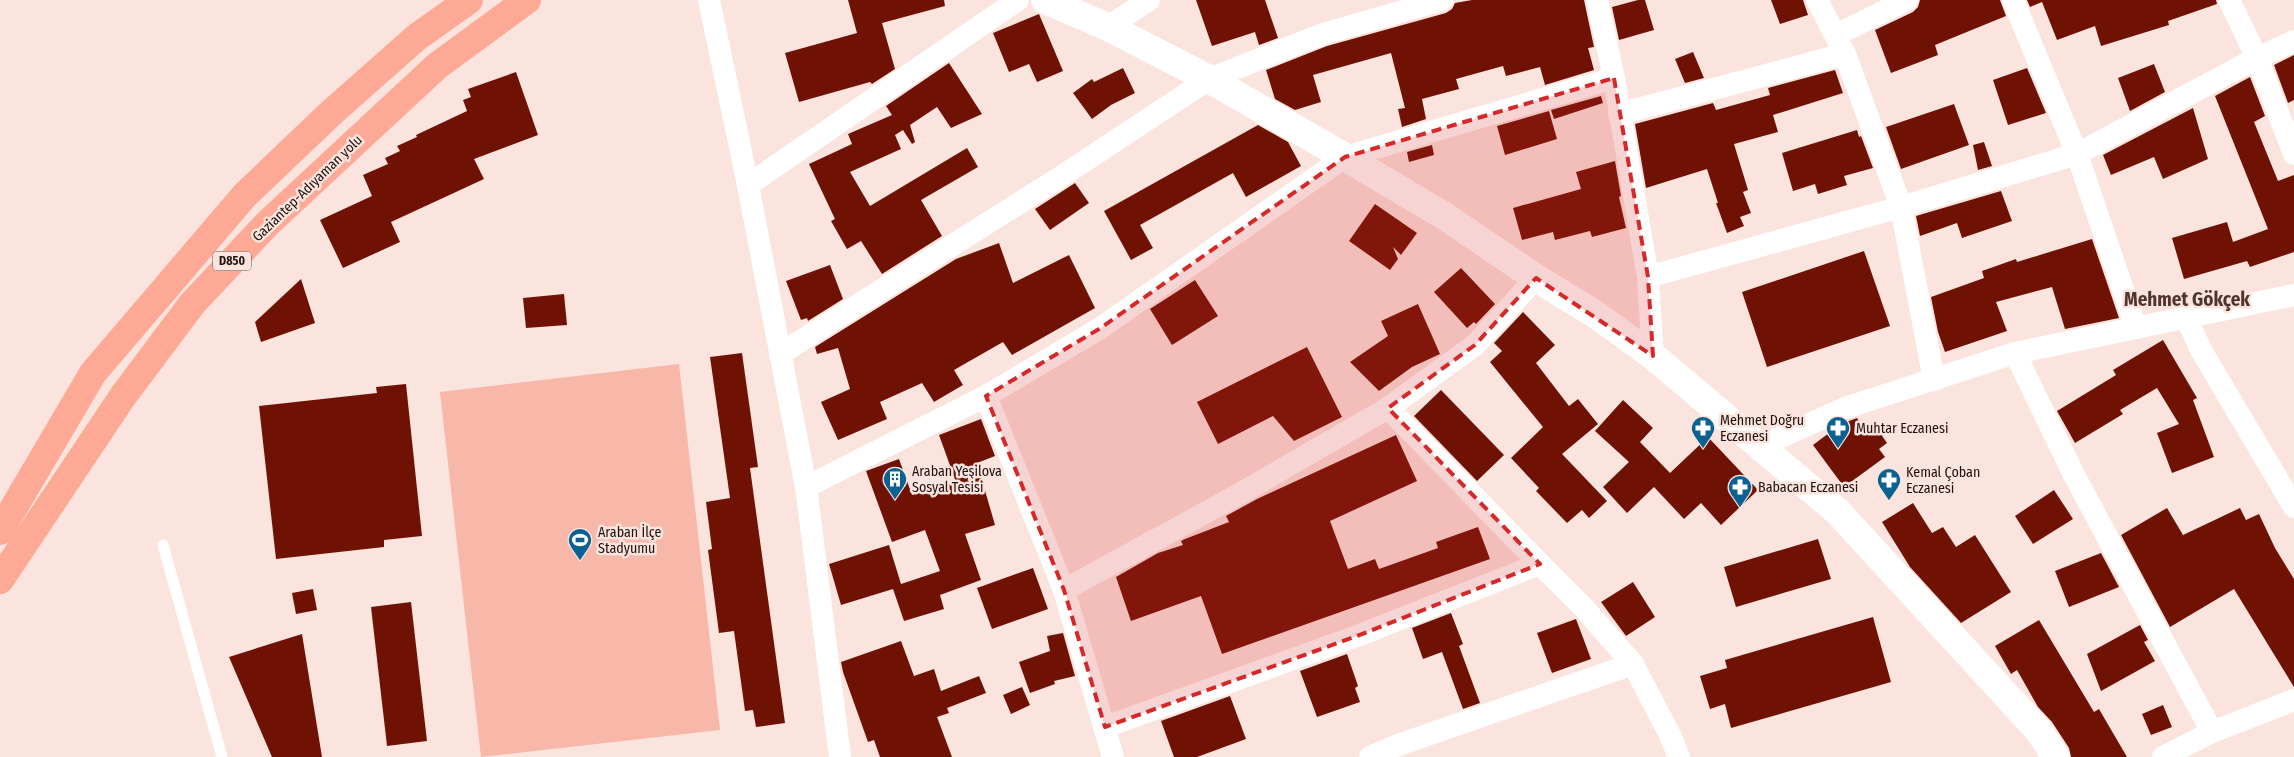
<svg xmlns="http://www.w3.org/2000/svg" width="2294" height="757" font-family="'Fira Sans Condensed',sans-serif">
  <style>
    .green { fill: #f7b7a9 }
    .building { fill: #6f1204 }
    .lines { fill: none; stroke-linecap: round; stroke-linejoin: round }
    .lane { stroke: #fff; stroke-width: 11 }
    .street { stroke: #fff; stroke-width: 22 }
    .secondary { stroke: #fff; stroke-width: 28 }
    .highway { stroke: #fea896; stroke-width: 28 }
    .marked { fill: #d62828; fill-opacity: 0.2; stroke: #d62828; stroke-width: 4; stroke-dasharray: 10 6; stroke-linejoin: round }
    .labels { text-anchor: middle; stroke-width: 5; stroke-linejoin: round; paint-order: stroke }
    .shield { fill: #fbe4de; stroke: #60504c; stroke-width: 1 }
    .shield-label { font-size: 12px; font-weight: bold; fill: #1e110e }
    .street-label { font-size: 14px; fill: #1e110e; stroke: #fbe4de }
    .poi-label { font-size: 14px; fill: #1e110e; stroke: #fbe4de; text-anchor: start }
    .district-label { font-size: 19px; font-weight: bold; fill: #52342e; stroke: #fbe4de }
  </style>
  <rect width="100%" height="100%" fill="#fbe4de"/>
  <!-- green -->
  <polygon class="green" points="679,364 720,730 481,757 440,392"/>
  <!-- building -->
  <g class="building">
    <polygon points="848,0 944,0 945,6 882,23 895,69 872,84 870,82 799,102 785,53 857,33"/>
    <polygon points="1196,0 1265,0 1278,38 1259,45 1255,32 1212,46"/>
    <polygon points="1472,0 1584,0 1594,47 1588,48 1594,70 1545,85 1540,67 1506,76 1503,66 1456,79 1459,89 1422,99 1426,119 1402,127 1398,109 1405,108 1391,53 1313,75 1321,102 1295,110 1275,99 1266,70 1327,46 1446,13 1452,9 1455,3"/>
    <polygon points="1638,0 1645,0 1654,30 1619,40 1612,7"/>
    <polygon points="1771,0 1803,0 1808,15 1780,24"/>
    <polygon points="1920,0 2000,0 2006,16 1935,45 1938,55 1891,73 1875,30 1913,12 1918,7"/>
    <polygon points="2027,0 2216,0 2217,4 2168,21 2169,25 2101,46 2095,26 2057,40 2042,2 2030,7"/>
    <polygon points="1039,14 1063,71 1037,82 1029,64 1009,72 993,33"/>
    <polygon points="1693,52 1704,78 1685,83 1675,59"/>
    <polygon points="2294,55 2294,100 2288,103 2274,65"/>
    <polygon points="949,63 982,114 951,128 937,107 910,125 915,142 912,144 903,130 895,135 901,149 850,172 870,206 967,148 978,167 921,200 942,236 882,274 861,241 847,249 831,221 835,219 809,164 852,144 848,134 892,115 886,106"/>
    <polygon points="2154,64 2165,92 2130,111 2118,78"/>
    <polygon points="1123,68 1135,93 1111,105 1092,119 1073,93 1092,79 1094,82"/>
    <polygon points="2027,68 2046,113 2008,125 1993,80"/>
    <polygon points="1835,70 1843,93 1773,115 1778,132 1734,144 1748,190 1743,192 1751,213 1740,217 1744,226 1727,233 1716,203 1718,203 1707,169 1646,188 1635,124 1713,103 1716,110 1770,95 1768,88"/>
    <polygon points="516,72 538,135 474,159 484,179 391,222 400,242 343,268 320,220 372,196 363,175 388,164 385,158 400,151 397,146 417,137 416,135 467,111 463,100 471,97 468,89"/>
    <polygon points="2250,77 2265,116 2254,122 2278,181 2294,175 2294,252 2250,267 2247,261 2184,279 2172,238 2227,222 2233,242 2268,229 2215,96"/>
    <polygon points="1601,96 1603,103 1554,119 1551,110"/>
    <polygon points="1954,104 1969,145 1901,169 1886,127"/>
    <polygon points="2193,108 2208,159 2163,179 2154,157 2111,175 2103,155"/>
    <polygon points="1549,111 1557,139 1505,155 1497,126"/>
    <polygon points="1258,125 1288,142 1301,166 1246,197 1233,173 1140,225 1153,248 1131,260 1104,211"/>
    <polygon points="1857,130 1859,137 1861,136 1873,168 1844,176 1847,185 1818,194 1815,184 1793,191 1782,153"/>
    <polygon points="1984,142 1992,166 1978,170 1973,145"/>
    <polygon points="1432,145 1434,155 1409,162 1407,152"/>
    <polygon points="1615,161 1621,196 1619,197 1626,228 1592,237 1590,231 1555,240 1553,232 1522,240 1513,208 1581,189 1576,172"/>
    <polygon points="1075,183 1089,203 1050,230 1035,209"/>
    <polygon points="2001,191 2012,221 1962,238 1957,223 1920,236 1916,216"/>
    <polygon points="1375,204 1417,233 1401,255 1393,247 1398,259 1390,270 1349,241"/>
    <polygon points="2092,239 2119,318 2065,329 2052,287 1996,302 2007,331 1945,352 1938,332 1931,297 1984,278 1982,271 2016,259 2017,262"/>
    <polygon points="999,243 1013,283 1069,255 1095,308 1012,355 1003,342 954,370 963,385 934,402 922,383 880,402 887,419 838,440 821,402 850,389 838,348 817,354 815,347 956,259"/>
    <polygon points="1864,251 1890,326 1767,367 1742,292"/>
    <polygon points="830,265 843,299 808,321 807,318 801,320 786,281"/>
    <polygon points="1461,268 1495,304 1476,324 1474,322 1467,328 1434,292"/>
    <polygon points="301,279 315,323 261,342 255,322"/>
    <polygon points="1195,280 1218,316 1172,345 1150,309"/>
    <polygon points="564,294 567,325 526,328 523,298"/>
    <polygon points="1418,304 1440,354 1412,367 1379,391 1350,362 1388,336 1381,321"/>
    <polygon points="1523,312 1555,345 1536,363 1569,406 1578,399 1598,424 1562,454 1607,501 1589,518 1582,510 1567,523 1536,491 1539,488 1511,458 1543,427 1490,362 1502,351 1494,343"/>
    <polygon points="2163,340 2197,398 2193,400 2214,457 2172,473 2157,433 2179,424 2157,388 2120,410 2123,414 2075,443 2057,411 2116,375 2113,370"/>
    <polygon points="1307,347 1342,417 1294,441 1273,416 1218,444 1197,402"/>
    <polygon points="742,353 758,467 750,468 785,723 756,727 753,710 745,711 734,631 719,633 708,550 712,549 706,502 730,498 710,357"/>
    <polygon points="406,384 422,536 384,540 384,547 276,559 259,406 377,393 376,387"/>
    <polygon points="1441,390 1504,455 1477,481 1414,416"/>
    <polygon points="1623,400 1653,428 1640,442 1670,473 1708,437 1758,490 1721,525 1701,503 1684,519 1654,487 1627,513 1603,487 1629,462 1595,431"/>
    <polygon points="1857,418 1867,433 1876,427 1887,443 1879,449 1885,457 1844,487 1813,445 1841,424"/>
    <polygon points="981,419 995,456 977,463 995,525 965,534 981,580 940,595 944,609 904,621 893,589 841,605 829,564 889,545 901,584 940,571 925,530 892,542 866,471 899,459 912,495 956,482 939,435"/>
    <polygon points="1396,435 1417,481 1330,521 1348,569 1375,559 1379,569 1438,548 1436,542 1478,527 1490,559 1222,654 1201,596 1131,621 1116,577 1158,553 1183,545 1181,541 1185,539 1229,522 1226,516 1257,499"/>
    <polygon points="2054,490 2073,519 2033,544 2015,516"/>
    <polygon points="1913,503 1932,533 1943,527 1956,547 1975,535 2011,592 1961,623 1910,567 1882,522"/>
    <polygon points="2167,508 2183,535 2240,508 2246,520 2259,514 2275,548 2294,579 2294,687 2234,589 2170,627 2121,535"/>
    <polygon points="1818,539 1831,579 1736,607 1724,567"/>
    <polygon points="2101,553 2119,587 2069,607 2055,571"/>
    <polygon points="1033,568 1048,609 992,629 977,588"/>
    <polygon points="1633,582 1655,617 1626,636 1601,602"/>
    <polygon points="313,589 317,610 296,614 292,593"/>
    <polygon points="411,602 427,741 387,746 371,607"/>
    <polygon points="1451,613 1463,644 1459,646 1480,703 1463,709 1442,652 1423,659 1412,628"/>
    <polygon points="1873,617 1891,682 1731,728 1725,704 1710,709 1700,676 1727,668 1725,660"/>
    <polygon points="1576,619 1591,659 1552,673 1537,633"/>
    <polygon points="2039,620 2094,712 2099,709 2127,757 2071,757 2069,748 2052,722 2038,707 2017,670 2011,674 1995,646"/>
    <polygon points="2140,625 2148,640 2144,642 2155,661 2101,691 2087,654"/>
    <polygon points="1063,633 1075,676 1054,681 1055,684 1030,693 1019,662 1050,651 1047,636"/>
    <polygon points="302,634 322,757 272,757 229,657"/>
    <polygon points="901,641 914,676 934,669 941,691 979,676 986,693 947,708 949,713 937,717 952,757 880,757 874,740 868,742 843,672 841,662"/>
    <polygon points="1347,654 1358,686 1355,688 1360,702 1317,717 1300,671"/>
    <polygon points="1022,687 1030,705 1011,714 1003,695"/>
    <polygon points="1230,696 1246,739 1197,757 1174,757 1161,721"/>
    <polygon points="2163,705 2172,727 2151,735 2142,714"/>
  </g>
  <g class="lines">
    <!-- lane -->
    <polyline class="lane" points="163,545 222,757"/>
    <!-- street -->
    <g class="street">
      <polyline points="709,0 748,185 806,487 840,757"/>
      <polyline points="1597,0 1614,78 1648,277 1653,356"/>
      <polyline points="1817,0 1845,54 1901,207 1934,380"/>
      <polyline points="2013,0 2077,154 2136,328"/>
      <polyline points="2229,0 2257,58 2294,154"/>
      <polyline points="1108,27 1149,0"/>
      <polyline points="1836,35 1907,0"/>
      <polyline points="1619,114 1845,54"/>
      <polyline points="748,185 1018,0"/>
      <polyline points="1648,277 1901,207 2077,154 2257,58 2294,41"/>
      <polyline points="2186,317 2201,350 2294,507"/>
      <polyline points="2015,353 2074,475 2212,732"/>
      <polyline points="780,354 1059,178 1209,79 1323,34 1442,0"/>
      <polyline points="986,396 1064,590 1113,757"/>
      <polyline points="1388,408 1540,564 1583,607 1633,664 1670,735 1679,757"/>
      <polyline points="1761,446 1845,408 2015,353 2294,295"/>
      <polyline points="806,487 986,396 1099,329 1345,157 1614,78"/>
      <polyline points="1064,590 1236,496 1388,408 1475,345 1536,278"/>
      <polyline points="1105,727 1357,636 1540,564"/>
      <polyline points="1370,757 1401,744 1633,664"/>
      <polyline points="2163,757 2212,732 2294,700"/>
    </g>
    <!-- secondary -->
    <polyline class="secondary" points="1045,0 1108,27 1209,79 1345,157 1446,217 1536,278 1595,314 1653,356 1838,512 2039,731 2056,757"/>
    <!-- highway -->
    <g class="highway">
      <polyline points="0,531 93,373 245,195 331,113 417,37 469,0"/>
      <polyline points="0,580 123,396 192,304 267,224 437,66 527,0"/>
    </g>
  </g>
  <!-- marked area -->
  <path class="marked" d="M 1614,78 L 1648,277 L 1653,356 L 1536,278 L 1475,345 L 1388,408 L 1540,564 L 1357,636 L 1105,727 L 1064,590 L 986,396 L 1099,329 L 1345,157 Z"/>
  <!-- icons -->
  <defs>
    <g id="pharmacy-pin" transform="scale(1.25)"><path d="M0 17L-7.5 6A9.5 9.5 0 1 1 7.5 6Z" fill="#0b6192" stroke="#fbe4de"/><path d="M-2-6h4v4h4v4h-4v4h-4v-4h-4v-4h4Z" fill="#fff"/></g>
    <g id="building-pin" transform="scale(1.25)"><path d="M0 17L-7.5 6A9.5 9.5 0 1 1 7.5 6Z" fill="#0b6192" stroke="#fbe4de"/><path d="M-4-6H4V6H1V3H-1V6H-4ZM-2.5-4.3h1.7v1.8h-1.7ZM.8-4.3h1.7v1.8H.8ZM-2.5-1h1.7V.8h-1.7ZM.8-1h1.7V.8H.8Z" fill="#fff"/></g>
    <g id="stadium-pin" transform="scale(1.25)"><path d="M0 17L-7.5 6A9.5 9.5 0 1 1 7.5 6Z" fill="#0b6192" stroke="#fbe4de"/><path d="M0-5a6.5 5 0 1 0 0 10a6.5 5 0 1 0 0-10ZM-3.5-1.8h7v3.6h-7Z" fill="#fff"/></g>
  </defs>
  <g fill-rule="evenodd">
    <use href="#pharmacy-pin" x="1703" y="428"/>
    <use href="#pharmacy-pin" x="1838" y="428"/>
    <use href="#building-pin" x="895" y="479"/>
    <use href="#pharmacy-pin" x="1889" y="480"/>
    <use href="#pharmacy-pin" x="1740" y="487"/>
    <use href="#stadium-pin" x="580" y="540"/>
  </g>
  <g class="labels">
    <!-- shield labels -->
    <rect class="shield" x="213" y="251.5" width="38" height="19" rx="4"/>
    <g class="shield-label">
      <text x="232" y="265">D850</text>
    </g>
    <!-- street labels -->
    <g class="street-label">
      <text transform="translate(307 188) rotate(-44)" y="5">Gaziantep-Adıyaman yolu</text>
    </g>
    <!-- poi labels -->
    <g class="poi-label">
      <text x="1720" y="425">Mehmet Doğru<tspan x="1720" dy="16">Eczanesi</tspan></text>
      <text x="1856" y="433">Muhtar Eczanesi</text>
      <text x="912" y="476">Araban Yeşilova<tspan x="912" dy="16">Sosyal Tesisi</tspan></text>
      <text x="1906" y="477">Kemal Çoban<tspan x="1906" dy="16">Eczanesi</tspan></text>
      <text x="1758" y="492">Babacan Eczanesi</text>
      <text x="598" y="537">Araban İlçe<tspan x="598" dy="16">Stadyumu</tspan></text>
    </g>
    <!-- district labels -->
    <g class="district-label">
      <text x="2187" y="306">Mehmet Gökçek</text>
    </g>
  </g>
</svg>
